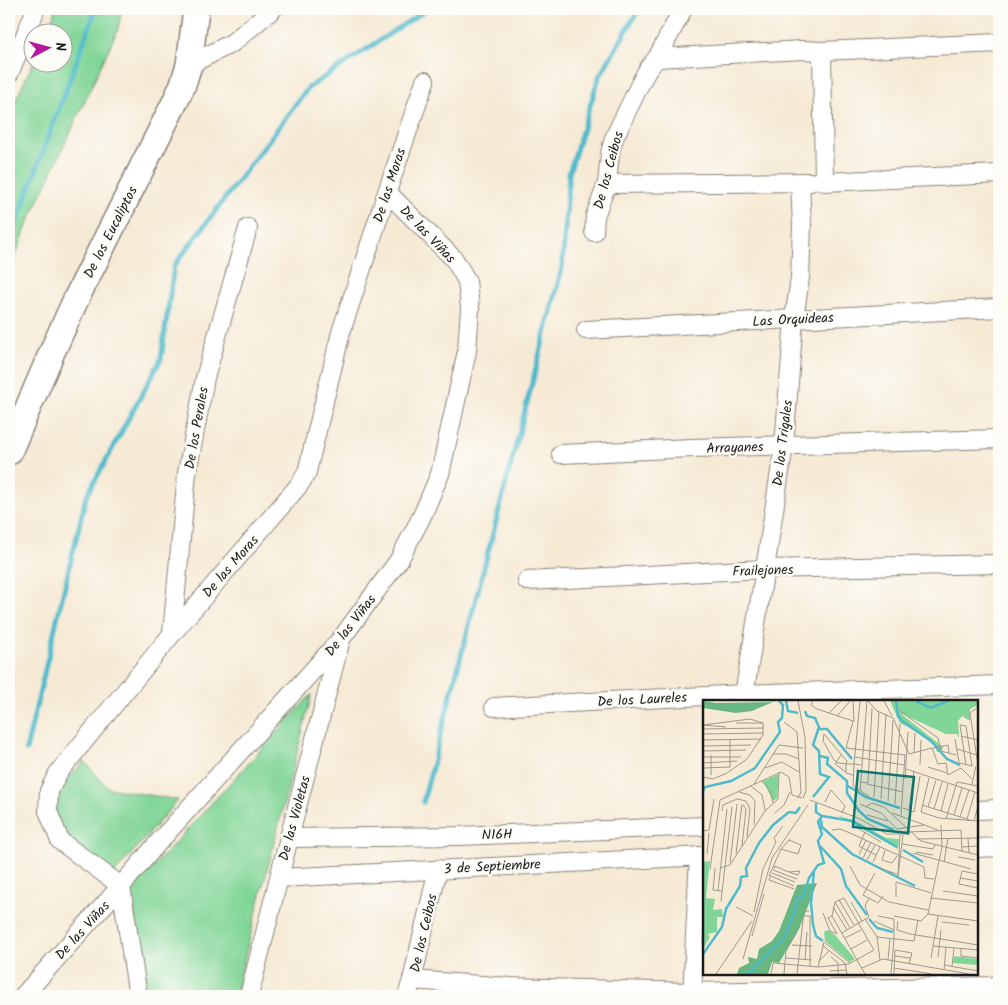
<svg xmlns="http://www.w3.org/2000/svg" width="1008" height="1005" font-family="Kalam,sans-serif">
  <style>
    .green { fill: #81d597; stroke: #4e785a }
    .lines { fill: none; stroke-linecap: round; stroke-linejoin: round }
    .stream { stroke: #4fbacc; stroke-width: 5 }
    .street-casing { stroke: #898378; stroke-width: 20 }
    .secondary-casing { stroke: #898378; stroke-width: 28 }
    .street { stroke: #fff; stroke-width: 18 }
    .secondary { stroke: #fff; stroke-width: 25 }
    .labels { text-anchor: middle; stroke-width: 5; stroke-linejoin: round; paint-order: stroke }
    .street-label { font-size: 14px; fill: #1c1c1c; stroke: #fdfcf7 }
    .inset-river { fill: none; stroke: #4fbacc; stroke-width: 2.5 }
    .inset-road { fill: none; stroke: #9f988b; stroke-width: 1 }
    .view { fill: #0f766e; fill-opacity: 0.15; stroke: #0f766e; stroke-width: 2.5 }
    .inset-edge { fill: none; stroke: #1c1c1c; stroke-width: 2.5 }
  </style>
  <rect width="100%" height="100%" fill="#fdfcf7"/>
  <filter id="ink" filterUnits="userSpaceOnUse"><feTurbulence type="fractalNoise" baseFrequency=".02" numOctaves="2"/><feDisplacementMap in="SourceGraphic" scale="10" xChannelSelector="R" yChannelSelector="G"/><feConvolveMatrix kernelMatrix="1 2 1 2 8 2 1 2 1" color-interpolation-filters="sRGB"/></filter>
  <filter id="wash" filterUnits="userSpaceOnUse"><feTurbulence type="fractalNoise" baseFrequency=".0096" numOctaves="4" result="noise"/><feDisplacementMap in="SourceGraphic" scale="20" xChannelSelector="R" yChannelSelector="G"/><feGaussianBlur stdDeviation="1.12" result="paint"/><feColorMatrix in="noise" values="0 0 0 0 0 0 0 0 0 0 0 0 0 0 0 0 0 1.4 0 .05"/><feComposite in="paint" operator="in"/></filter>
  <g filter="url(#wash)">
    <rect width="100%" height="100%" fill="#f6ead5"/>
    <!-- green -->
    <g class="green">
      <polygon points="55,9 122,9 118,29 26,228 9,275 9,114 33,63 62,62 62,32 47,32 51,25"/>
      <polygon points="312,694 235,996 148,996 131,891"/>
      <polygon points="84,761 108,788 178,800 114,874 63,836 55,815 58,795 67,780"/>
    </g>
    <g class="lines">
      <!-- stream -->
      <g class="stream">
        <polyline points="9,243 96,9"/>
        <polyline points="26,750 86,497 161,359 174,266 308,88 427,9"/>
        <polyline points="423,802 562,268 569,173 599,77 639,9"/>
      </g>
    </g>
  </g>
  <g filter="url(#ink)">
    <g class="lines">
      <!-- street casing -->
      <g class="street-casing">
        <g id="street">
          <polyline points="822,51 824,182 999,174"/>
          <polyline points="657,58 803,50 822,51 999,43"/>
          <polyline points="189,65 232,43 273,9"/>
          <polyline points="9,74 34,14"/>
          <polyline points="607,184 811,182"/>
          <polyline points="594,232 595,216 607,184 610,153 614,138 641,82 648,69 657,58 683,9"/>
          <polyline points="586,330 999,308"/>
          <polyline points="561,454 692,448 999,439"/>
          <polyline points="527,581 765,569 999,564"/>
          <polyline points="172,634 187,473 205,378 248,228"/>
          <polyline points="743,701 765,569 784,445 794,319 800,278 802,225 800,183"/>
          <polyline points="494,707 744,694 999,685"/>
          <polyline points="977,810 999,809"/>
          <polyline points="289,838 458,836 704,826"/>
          <polyline points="977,848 999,847"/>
          <polyline points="279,878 704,856"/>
          <polyline points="412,980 509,987 692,992 999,986"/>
          <polyline points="23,996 121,886 156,845 341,639 399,560 422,516 440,474 467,351 470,308 467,281 454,259 387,192"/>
          <polyline points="138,996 121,886 60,841 48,811 49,791 58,773 172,634 300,484 307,472 341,332 387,192 425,81"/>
          <polyline points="249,996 289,838 340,643"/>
          <polyline points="407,996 412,980 438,869"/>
          <polyline points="692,996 699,856"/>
        </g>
      </g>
      <!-- secondary casing -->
      <g class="secondary-casing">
        <polyline id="secondary" points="9,452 52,352 76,299 176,100 183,84 189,65 196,9"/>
      </g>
      <!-- street -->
      <use href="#street" class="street"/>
      <!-- secondary -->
      <use href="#secondary" class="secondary"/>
    </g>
  </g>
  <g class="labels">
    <!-- street labels -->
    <g class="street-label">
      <text transform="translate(608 170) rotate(-75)" y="5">De los Ceibos</text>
      <text transform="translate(389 185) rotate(-72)" y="5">De las Moras</text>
      <text transform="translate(110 232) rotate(-63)" y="5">De los Eucaliptos</text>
      <text transform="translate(428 234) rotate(46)" y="5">De las Viñas</text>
      <text transform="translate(793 319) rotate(-3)" y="5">Las Orquideas</text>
      <text transform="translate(196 428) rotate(-80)" y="5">De los Perales</text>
      <text transform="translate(782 443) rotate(-83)" y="5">De los Trigales</text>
      <text transform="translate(735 447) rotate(-2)" y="5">Arrayanes</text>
      <text transform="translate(230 566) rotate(-49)" y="5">De las Moras</text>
      <text transform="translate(763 570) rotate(-2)" y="5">Frailejones</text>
      <text transform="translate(350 625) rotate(-52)" y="5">De las Viñas</text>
      <text transform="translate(642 699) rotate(-3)" y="5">De los Laureles</text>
      <text transform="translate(294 818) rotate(-75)" y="5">De las Violetas</text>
      <text transform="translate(497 834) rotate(-2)" y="5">N16H</text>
      <text transform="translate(492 866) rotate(-3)" y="5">3 de Septiembre</text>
      <text transform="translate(82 930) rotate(-48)" y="5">De las Viñas</text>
      <text transform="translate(423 933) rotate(-77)" y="5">De los Ceibos</text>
    </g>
  </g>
  <!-- overview -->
  <g transform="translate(703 700)">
    <rect width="275" height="275" fill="#f6ead5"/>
    <path d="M 187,1 L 275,1 L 275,5 L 267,9 L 267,21 L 259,16 L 255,21 L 256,38 L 254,34 L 243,34 L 197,13 L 240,47 L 238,52 L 234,52 L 232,46 L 214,31 L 197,23 ZM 76,74 L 74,98 L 70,101 L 60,81 ZM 134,115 L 152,121 L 183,138 L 196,139 L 195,149 ZM 7,161 L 3,198 L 12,199 L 10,210 L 19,209 L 20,217 L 14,217 L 14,232 L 5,234 L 7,237 L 0,249 L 0,162 ZM 125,230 L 133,236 L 152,259 L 147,262 L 122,241 L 121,232 ZM 251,256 L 275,259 L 275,265 L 250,263 Z" fill="#81d597"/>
    <path d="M 0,1 L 13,3 L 70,2 L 49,11 L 33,13 L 0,8 ZM 114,183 L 96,229 L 76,263 L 69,262 L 65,274 L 34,274 L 36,268 L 46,263 L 45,257 L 54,259 L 56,249 L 69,241 L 76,231 L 94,185 Z" fill="#68b680"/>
    <path class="inset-river" d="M 83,1 L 85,11 L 95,13M 193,1 L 195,16 L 199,21 L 228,41 L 244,59 L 257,65M 213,1 L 228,8 L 245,1M 102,11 L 104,16 L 112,18 L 116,27 L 110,45 L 116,51 L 117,74 L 126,77 L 110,97M 115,29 L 124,29 L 149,59M 117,56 L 125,58 L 124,64 L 144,81 L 144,93 L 156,111 L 165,119 L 191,130M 145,86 L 163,97 L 197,108M 0,91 L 2,87 L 28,81 L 52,68 L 77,32 L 75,22 L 79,18 L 80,5 L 76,1M 119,116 L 149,121 L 194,147M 118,120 L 119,127 L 149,154 L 212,186M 117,146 L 138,169 L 143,186 L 164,215M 200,150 L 220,162M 111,171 L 108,203 L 110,225 L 113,236 L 120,241M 166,219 L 174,228 L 190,232M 0,254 L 19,227 L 23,209 L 37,186 L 38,177 L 44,176 L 43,168 L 56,143 L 70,125 L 86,112 L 93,113 L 97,107M 45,274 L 82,236 L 93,208 L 93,199 L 100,197 L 106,178 L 115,165 L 121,163 L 115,141 L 119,134 L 115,122 L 119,116 L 113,112 L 113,103"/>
    <path class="inset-road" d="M 95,1 L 102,37 L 103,91 L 100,98M 110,1 L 108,5 L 114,9 L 150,21 L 143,48 L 202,55M 150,1 L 151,22M 157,1 L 151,64 L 158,65M 165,1 L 174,11 L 190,18 L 206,54 L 229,48 L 235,64 L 243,63 L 245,75 L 258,68 L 269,79M 181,1 L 189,16M 275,7 L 267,13 L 275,65M 197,11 L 235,38 L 238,51 L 253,55M 126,13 L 138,1M 134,16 L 147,1M 81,22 L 94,32M 33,23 L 59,23M 0,25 L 47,19 L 60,23M 0,25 L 23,27M 0,29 L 61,28M 94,32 L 98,92 L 95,98M 0,34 L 60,33M 258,36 L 275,40M 252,39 L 256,63 L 270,66M 0,40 L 58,39M 0,46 L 48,45M 230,48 L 245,45 L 246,53M 254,49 L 274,55M 0,51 L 43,50M 211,53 L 212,33M 70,54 L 83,54 L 96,59M 138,55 L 132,64 L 143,72M 0,57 L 38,57M 152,57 L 201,65M 0,63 L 34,61M 217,65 L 218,40M 263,65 L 257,25 L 263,26 L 269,66M 225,67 L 244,73M 0,68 L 27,67 L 27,40M 62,68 L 79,62 L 96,72M 203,69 L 275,93M 8,75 L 8,55M 150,75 L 143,73 L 143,64 L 144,61 L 143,60 L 121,34 L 120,41 L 131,60 L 135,63 L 136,63 L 143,64 L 151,64 L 150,86 L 166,96M 0,77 L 10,79 L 24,73 L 44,59 L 60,35 L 60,23M 226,78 L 218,112 L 236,118 L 275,121M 202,79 L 205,32M 59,81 L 67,90 L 70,103M 157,82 L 165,83 L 169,8M 51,84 L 76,45 L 100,48M 164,84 L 200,92M 269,84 L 273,66M 48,86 L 59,95 L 62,110M 157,91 L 164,1M 36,92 L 47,95 L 52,101 L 51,125M 171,97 L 176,12M 178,99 L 183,14M 107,100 L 155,118 L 184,134 L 207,134M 185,101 L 190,20M 122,102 L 128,90 L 142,106 L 139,113M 157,104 L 178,113 L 194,129 L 221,125M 192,104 L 197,24M 219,105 L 267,120M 162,107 L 169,103 L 181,107 L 218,141 L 275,155M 225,107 L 233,80M 200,108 L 211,112 L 217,76M 231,109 L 239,82M 206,110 L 211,71M 19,111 L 20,105 L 34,99 L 43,101 L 47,109 L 44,137M 238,111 L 245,84M 72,113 L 81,105 L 87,92M 189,113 L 235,130M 164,115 L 185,121M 251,115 L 259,88M 198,116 L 202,54M 257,117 L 266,90M 243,119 L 254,82 L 275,86M 264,119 L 272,92M 271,121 L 275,106M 151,126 L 178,142M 129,130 L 137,129 L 147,133 L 221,167 L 222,178 L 231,179M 0,131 L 6,130 L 11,99M 162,132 L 156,146 L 173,155M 206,132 L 258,130 L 259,152M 265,138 L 266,153M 214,139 L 275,138M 199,144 L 230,149 L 232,145M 39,146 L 43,109 L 40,105M 259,147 L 275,146M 78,149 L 95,154 L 98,145 L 86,140M 182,150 L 179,160 L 189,163 L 194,156M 213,152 L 230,155M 210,153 L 268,169M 4,154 L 6,133M 33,154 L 39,104M 156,155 L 163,140M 255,157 L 272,160M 160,158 L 168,142M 164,160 L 172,145M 170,162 L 177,147M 241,162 L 245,138M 27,163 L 34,104M 147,166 L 157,185 L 186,202 L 225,210M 12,168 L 10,190 L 19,191M 17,168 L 27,165 L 62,111 L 75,99 L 76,72M 176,168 L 194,174M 7,169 L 17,100 L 78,72 L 86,77 L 89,95 L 99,98M 71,169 L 72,166 L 83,171 L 95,175 L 97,171 L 86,172M 70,170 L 94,179M 69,173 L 92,182M 172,173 L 160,195 L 175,203 L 180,196M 275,174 L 259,171 L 256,184 L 275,188M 68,175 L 66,180 L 91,189M 66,176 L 78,149 L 87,139M 68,176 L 91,186M 195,176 L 200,135M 195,176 L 197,135M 257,178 L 275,181M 15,191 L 24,109M 240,191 L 275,196M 193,197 L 193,182 L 228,193M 227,198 L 275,203M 136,200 L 151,225M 18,201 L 29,107M 132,202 L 147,228M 148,202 L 159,221M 33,207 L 50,216M 130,207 L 144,230M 51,212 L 60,169 L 73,142 L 71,138 L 80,126M 120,213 L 127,231 L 134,234M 225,214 L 239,147 L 238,125M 225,214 L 275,221M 101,216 L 107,216 L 107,266M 129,216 L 125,218 L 134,234M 175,216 L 191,219 L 191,239M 191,216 L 218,221 L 225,214M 162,219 L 174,237 L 211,241 L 215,220M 171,221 L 191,230M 195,221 L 194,230 L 207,234 L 275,245M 239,222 L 266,225M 139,233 L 166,217 L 162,206 L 166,198M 49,236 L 61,194M 174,237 L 177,260M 142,238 L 158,230M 89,245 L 109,246M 119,245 L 142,263 L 144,274M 230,246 L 275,250M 258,248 L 258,256 L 275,258M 148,249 L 164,240M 192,250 L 209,253 L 206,264M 192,256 L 207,258M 128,257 L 135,263 L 135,274M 235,257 L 238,230M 82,258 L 109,260M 228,258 L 235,216M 40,259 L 69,158 L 105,105M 102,260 L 104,232M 185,260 L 187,238M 115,262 L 126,251M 241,265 L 275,271M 249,266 L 251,248M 115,267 L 121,242 L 147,263M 159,268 L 180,259 L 266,274M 191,268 L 229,274M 241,270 L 243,247M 127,271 L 143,270M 13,274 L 49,221M 68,274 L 70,263 L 115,267 L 146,264 L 171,250M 81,274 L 83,251 L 94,232M 94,274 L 101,211 L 106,211M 162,274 L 129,216 L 132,202 L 141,198 L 171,250M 188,274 L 191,239M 191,274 L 192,250"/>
    <path class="view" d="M 155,71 L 211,77 L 205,133 L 150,127 Z"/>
    <rect width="275" height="275" class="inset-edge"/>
  </g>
  <!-- margin -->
  <rect width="1008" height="1005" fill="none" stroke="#fdfcf7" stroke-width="30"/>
  <!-- north arrow -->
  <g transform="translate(48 48) rotate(84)"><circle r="24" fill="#fdfcf7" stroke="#a3a29f"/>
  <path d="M0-4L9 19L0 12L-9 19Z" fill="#b5179e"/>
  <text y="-8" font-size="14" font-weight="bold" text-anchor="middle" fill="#1c1c1c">N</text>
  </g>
</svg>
